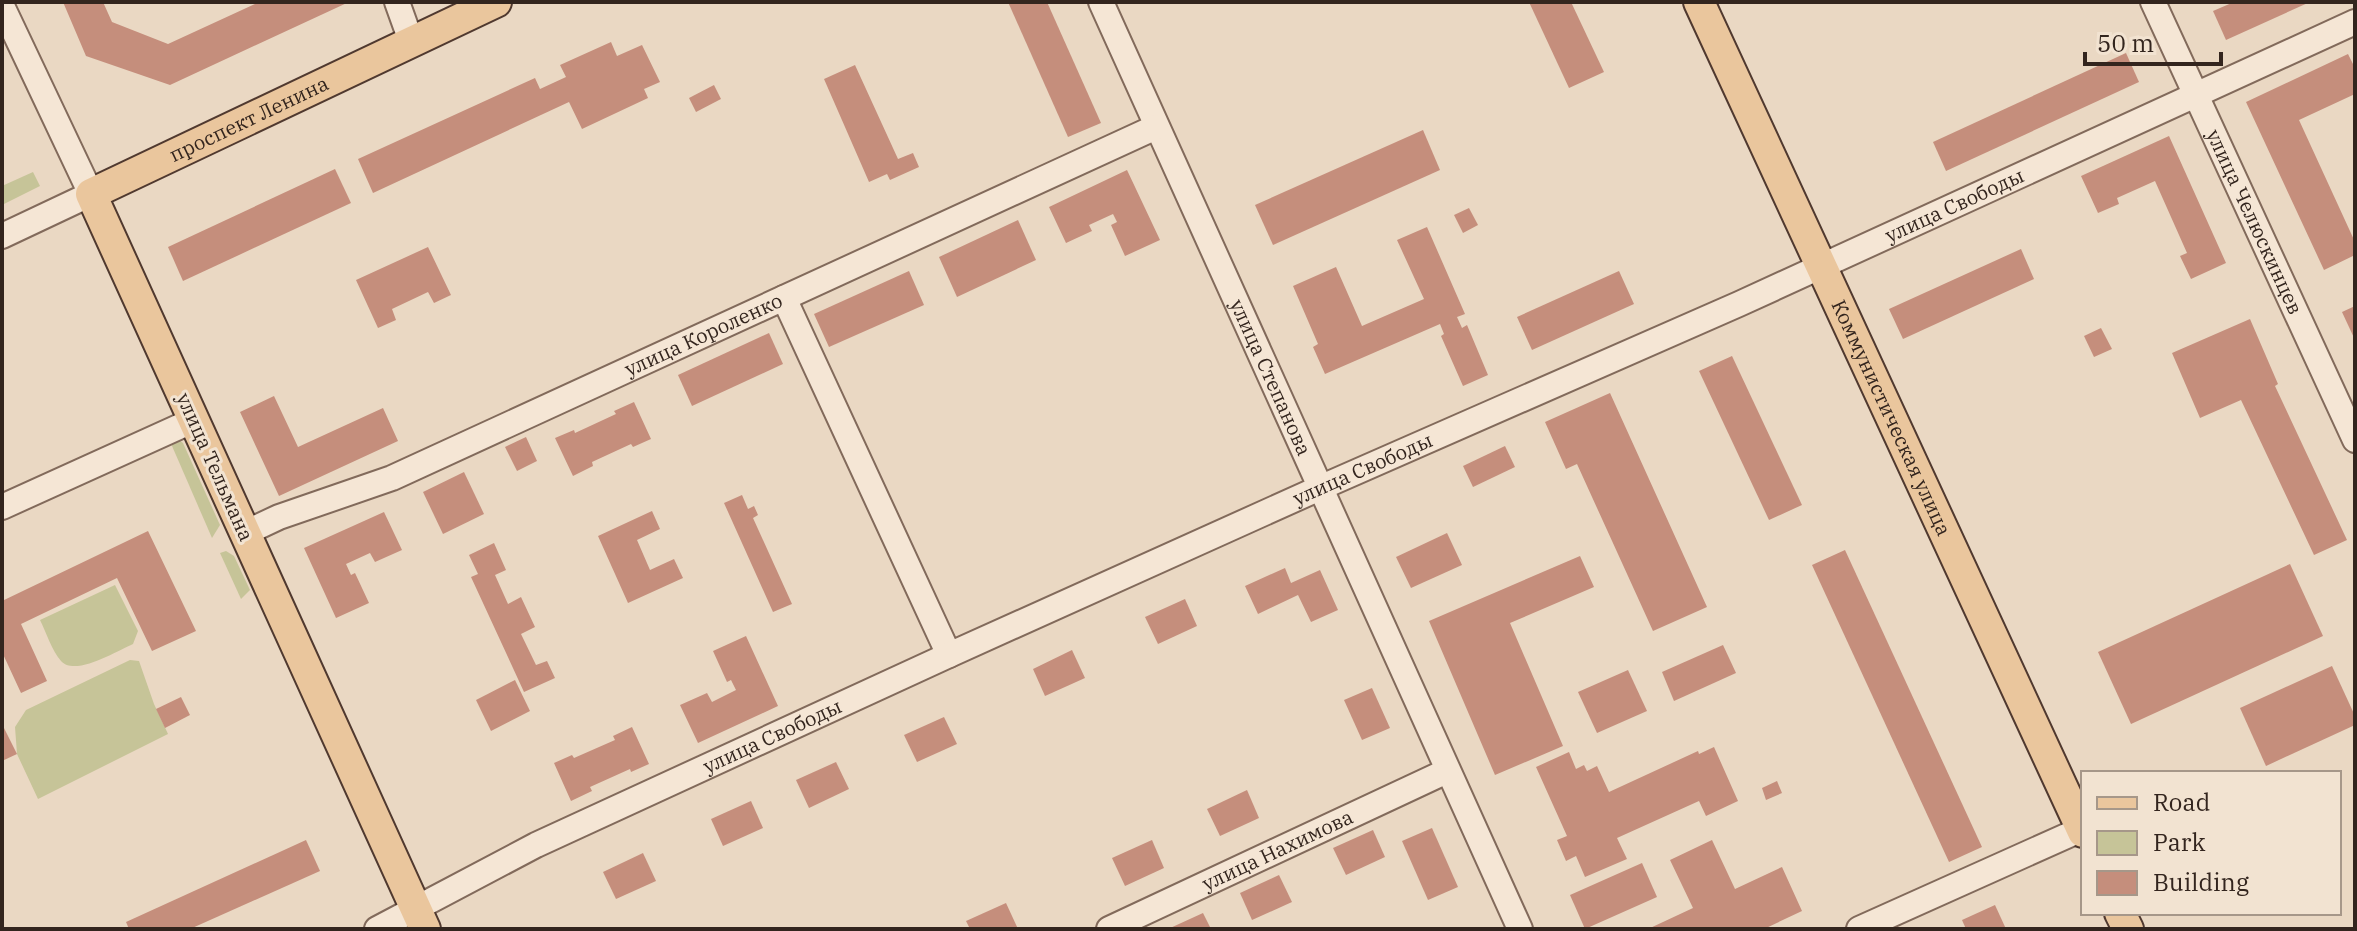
<svg xmlns="http://www.w3.org/2000/svg" width="2357" height="931" font-family="'IBM Plex Serif',serif">
  <style>
    .green { fill: #c6c498 }
    .building { fill: #c58e7c }
    .lines { fill: none; stroke-linecap: round; stroke-linejoin: round }
    .minor-casing { stroke: #826a5b; stroke-width: 28 }
    .major-casing { stroke: #50392f; stroke-width: 34 }
    .minor { stroke: #f5e6d5; stroke-width: 24 }
    .major { stroke: #eac69d; stroke-width: 30 }
    .labels { text-anchor: middle; stroke-width: 6; stroke-linejoin: round; paint-order: stroke }
    .street-label { font-size: 20px; fill: #33251e; stroke: #f2e3d1 }
  </style>
  <rect width="100%" height="100%" fill="#ead8c3"/>
  <!-- green -->
  <g class="green">
    <polygon points="33,172 40,186 2,205 2,186"/>
    <polygon points="169,439 179,440 183,443 220,525 212,538"/>
    <polygon points="226,551 234,556 250,590 241,599 220,553"/>
    <path d="M 115,585 L 138,631 L 133,644 C 117,651 75,677 61,661 C 52,651 46,632 40,620 Z"/>
    <polygon points="130,660 139,661 154,704 168,734 38,799 17,754 15,727 26,710"/>
  </g>
  <!-- building -->
  <g class="building">
    <polygon points="63,2 103,2 112,22 168,44 259,2 349,2 170,85 86,56"/>
    <polygon points="1008,2 1047,2 1101,123 1068,137"/>
    <polygon points="1529,2 1571,2 1604,72 1569,88"/>
    <polygon points="2234,2 2310,2 2226,40 2213,11"/>
    <polygon points="611,42 617,56 642,45 660,82 644,89 648,98 582,129 569,102 373,193 358,159 535,78 540,89 566,77 560,65"/>
    <polygon points="2126,53 2139,82 1946,171 1933,142"/>
    <polygon points="2348,54 2355,68 2355,94 2299,120 2355,242 2355,255 2324,270 2246,102"/>
    <polygon points="855,65 898,159 913,153 919,167 890,180 887,174 869,182 824,79"/>
    <polygon points="714,85 721,99 696,112 689,98"/>
    <polygon points="1423,130 1440,170 1273,245 1255,205"/>
    <polygon points="2169,136 2226,263 2191,279 2180,256 2187,253 2155,181 2117,198 2119,204 2098,213 2081,176"/>
    <polygon points="335,169 351,203 183,281 168,247"/>
    <polygon points="1127,170 1160,240 1125,256 1111,225 1117,222 1113,214 1089,225 1092,231 1066,243 1049,207"/>
    <polygon points="1469,208 1478,225 1463,233 1454,215"/>
    <polygon points="1018,220 1036,260 957,297 939,257"/>
    <polygon points="1427,227 1465,314 1457,317 1462,328 1467,325 1488,375 1463,386 1441,336 1444,334 1440,324 1325,374 1313,347 1318,344 1293,286 1336,267 1362,326 1424,299 1397,240"/>
    <polygon points="428,247 451,295 434,303 428,292 392,309 396,320 378,328 356,280"/>
    <polygon points="2021,249 2034,279 1903,339 1889,309"/>
    <polygon points="909,271 924,305 829,347 814,314"/>
    <polygon points="1619,271 1634,304 1532,350 1517,317"/>
    <polygon points="2355,306 2355,340 2342,312"/>
    <polygon points="2250,319 2278,384 2275,386 2347,540 2314,555 2241,400 2200,418 2172,353"/>
    <polygon points="2101,328 2112,349 2094,357 2084,336"/>
    <polygon points="769,333 783,364 692,406 678,375"/>
    <polygon points="1732,356 1802,505 1769,520 1699,371"/>
    <polygon points="1610,393 1707,607 1653,631 1577,464 1566,469 1545,422"/>
    <polygon points="274,396 298,447 383,408 398,441 279,496 240,412"/>
    <polygon points="634,402 651,439 633,447 631,444 592,462 593,466 573,476 555,438 574,430 575,433 616,414 614,411"/>
    <polygon points="526,437 537,461 517,471 505,447"/>
    <polygon points="1505,446 1515,467 1473,487 1463,466"/>
    <polygon points="464,472 484,514 443,534 423,492"/>
    <polygon points="742,495 748,509 754,506 758,515 753,518 792,604 773,612 724,503"/>
    <polygon points="652,511 660,529 637,540 650,570 674,559 683,578 628,603 598,536"/>
    <polygon points="384,512 402,550 375,562 370,553 346,564 351,575 355,573 369,603 336,618 304,548"/>
    <polygon points="148,531 196,631 152,651 117,578 21,624 47,681 21,693 2,652 2,601"/>
    <polygon points="1447,533 1462,565 1411,588 1396,557"/>
    <polygon points="494,543 506,570 495,575 508,604 521,597 535,627 521,634 536,665 547,661 555,678 524,692 471,577 478,574 469,555"/>
    <polygon points="1845,550 1982,847 1949,862 1812,565"/>
    <polygon points="1580,556 1594,587 1510,623 1563,746 1495,775 1429,621"/>
    <polygon points="2290,564 2323,636 2131,724 2098,652"/>
    <polygon points="1285,568 1291,583 1320,570 1338,610 1311,622 1298,595 1258,614 1245,586"/>
    <polygon points="1185,599 1197,626 1158,644 1145,617"/>
    <polygon points="746,636 778,706 698,743 680,705 707,693 712,702 736,690 731,680 727,682 713,651"/>
    <polygon points="1723,645 1736,673 1674,701 1662,672"/>
    <polygon points="1072,650 1085,678 1045,696 1033,669"/>
    <polygon points="2332,666 2355,716 2355,725 2266,766 2240,708"/>
    <polygon points="1628,670 1647,711 1597,733 1578,692"/>
    <polygon points="515,680 530,711 491,731 476,700"/>
    <polygon points="1372,688 1390,728 1362,740 1344,700"/>
    <polygon points="181,697 190,715 165,728 156,709"/>
    <polygon points="944,717 957,744 917,762 904,735"/>
    <polygon points="2,724 17,754 2,761"/>
    <polygon points="632,727 649,764 631,772 630,769 590,787 592,791 571,801 554,763 572,755 574,758 615,740 613,736"/>
    <polygon points="1714,747 1738,801 1706,816 1699,801 1617,838 1627,859 1585,877 1576,856 1566,861 1557,840 1567,836 1536,767 1569,752 1576,769 1584,765 1587,771 1597,766 1609,792 1698,751 1699,754"/>
    <polygon points="836,762 849,789 809,808 796,780"/>
    <polygon points="1777,781 1782,793 1766,800 1762,788"/>
    <polygon points="1247,790 1259,818 1220,836 1207,809"/>
    <polygon points="751,801 763,828 723,846 711,819"/>
    <polygon points="1432,828 1458,887 1428,900 1402,841"/>
    <polygon points="1373,830 1385,857 1346,875 1333,848"/>
    <polygon points="306,840 320,871 190,929 129,929 126,922"/>
    <polygon points="1152,840 1164,868 1125,886 1112,858"/>
    <polygon points="1712,840 1735,889 1782,867 1802,911 1764,929 1648,929 1693,908 1670,860"/>
    <polygon points="643,853 656,881 616,899 603,872"/>
    <polygon points="1642,863 1657,897 1585,929 1570,895"/>
    <polygon points="1279,875 1292,902 1252,920 1240,893"/>
    <polygon points="1006,903 1018,929 970,929 966,921"/>
    <polygon points="1995,905 2006,929 1966,929 1962,920"/>
    <polygon points="1203,913 1211,929 1168,929"/>
  </g>
  <g class="lines">
    <!-- minor casing -->
    <g class="minor-casing">
      <g id="minor">
        <polyline points="397,2 411,41"/>
        <path id="s1" d="M 1101,2 L 1520,929"/>
        <path id="s2" d="M 2153,2 L 2355,440"/>
        <polyline points="2,6 91,194 2,236"/>
        <polyline points="784,298 949,655"/>
        <polyline points="2,507 194,420"/>
        <path id="s3" d="M 245,533 L 279,517 L 392,478 L 1156,127"/>
        <path id="s4" d="M 377,929 L 536,845 L 949,655 L 1322,487 L 1739,304 L 2355,22"/>
        <path id="s5" d="M 1109,929 L 1447,771"/>
        <polyline points="1859,929 2082,829"/>
      </g>
    </g>
    <!-- major casing -->
    <g class="major-casing">
      <g id="major">
        <path id="s6" d="M 1699,2 L 2083,832"/>
        <polyline points="2120,913 2128,929"/>
        <path id="s7" d="M 425,929 L 91,194 L 496,2"/>
      </g>
    </g>
    <!-- minor -->
    <use href="#minor" class="minor"/>
    <!-- major -->
    <use href="#major" class="major"/>
  </g>
  <g class="labels">
    <!-- street labels -->
    <g class="street-label">
      <text dy="7" stroke="none"><textPath href="#s7" startOffset="982">проспект Ленина</textPath></text>
      <text dy="7" stroke="none"><textPath href="#s4" startOffset="1736">улица Свободы</textPath></text>
      <text dy="7" stroke="none"><textPath href="#s2" startOffset="242">улица Челюскинцев</textPath></text>
      <text dy="7" stroke="none"><textPath href="#s3" startOffset="500">улица Короленко</textPath></text>
      <text dy="7" stroke="none"><textPath href="#s1" startOffset="412">улица Степанова</textPath></text>
      <text dy="7" stroke="none"><textPath href="#s6" startOffset="458">Коммунистическая улица</textPath></text>
      <text transform="translate(215 467) rotate(66)" y="7">улица Тельмана</text>
      <text dy="7" stroke="none"><textPath href="#s4" startOffset="1088">улица Свободы</textPath></text>
      <text dy="7" stroke="none"><textPath href="#s4" startOffset="440">улица Свободы</textPath></text>
      <text dy="7" stroke="none"><textPath href="#s5" startOffset="186">улица Нахимова</textPath></text>
    </g>
  </g>
  <!-- border -->
  <rect width="2357" height="931" fill="none" stroke="#33251e" stroke-width="8"/>
  <!-- legend -->
  <rect x="2081" y="771" width="260" height="144" fill="#f2e3d1" stroke="#a69789" stroke-width="2"/>
  <rect x="2097" y="797" width="40" height="12" fill="#eac69d" stroke="#a69789" stroke-width="2"/>
  <text x="2153" y="811" font-size="24" fill="#33251e">Road</text>
  <rect x="2097" y="831" width="40" height="24" fill="#c6c498" stroke="#a69789" stroke-width="2"/>
  <text x="2153" y="851" font-size="24" fill="#33251e">Park</text>
  <rect x="2097" y="871" width="40" height="24" fill="#c58e7c" stroke="#a69789" stroke-width="2"/>
  <text x="2153" y="891" font-size="24" fill="#33251e">Building</text>
  <!-- scale -->
  <path d="M2085 52v12h136v-12" fill="none" stroke="#33251e" stroke-width="4"/>
  <text x="2097" y="52" font-size="24" fill="#33251e" stroke="#f2e3d1" stroke-width="6" paint-order="stroke">50 m</text>
</svg>
